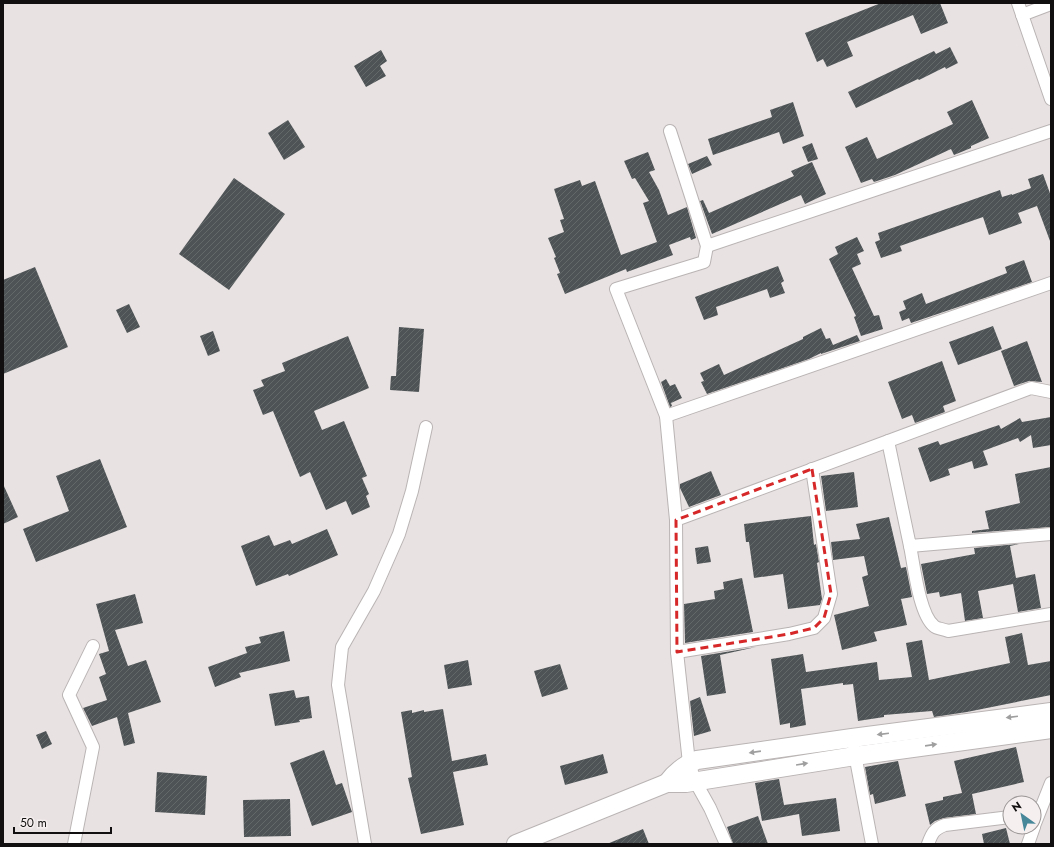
<svg xmlns="http://www.w3.org/2000/svg" width="1054" height="847" font-family="Jost,sans-serif">
  <style>
    .building { fill: url(#building-hatch) }
    .lines { fill: none; stroke-linecap: round; stroke-linejoin: round }
    .street-casing { stroke: #bab4b4; stroke-width: 14 }
    .secondary-casing { stroke: #bab4b4; stroke-width: 20 }
    .street { stroke: #fff; stroke-width: 12 }
    .secondary { stroke: #fff; stroke-width: 18 }
    .oneway { fill: #a09f9f }
    .marked { fill: none; stroke: #d62828; stroke-width: 3; stroke-dasharray: 8 5; stroke-linejoin: round }
  </style>
  <defs>
    <pattern id="building-hatch" width="6" height="6" patternUnits="userSpaceOnUse"><rect width="6" height="6" fill="#4e5456"/><path d="M-1 1l2-2M0 6l6-6M5 7l2-2" fill="none" stroke="#636869"/></pattern>
  </defs>
  <rect width="100%" height="100%" fill="#e9e2e2"/>
  <!-- building -->
  <g class="building">
    <polygon points="881,3 940,3 948,23 921,34 913,15 847,42 853,56 827,67 823,59 817,62 805,33"/>
    <polygon points="950,47 958,63 946,69 945,67 919,80 918,79 856,108 848,92 934,51 936,54"/>
    <polygon points="381,50 387,61 380,66 386,76 366,87 354,66"/>
    <polygon points="972,100 989,138 971,146 971,148 954,155 951,149 895,175 874,182 872,179 861,183 845,147 867,137 877,159 953,124 947,112"/>
    <polygon points="793,102 804,136 783,144 779,132 713,155 708,139 772,117 770,110"/>
    <polygon points="288,120 305,147 284,160 268,133"/>
    <polygon points="812,143 818,159 808,162 802,147"/>
    <polygon points="648,152 655,170 649,172 659,190 668,215 687,207 696,238 691,240 690,237 669,245 673,255 627,272 626,269 565,294 557,274 560,273 554,258 556,257 548,238 564,232 560,220 564,219 554,189 580,180 582,186 595,181 621,255 657,242 643,203 649,201 635,178 632,179 624,161"/>
    <polygon points="707,156 712,165 692,174 688,164"/>
    <polygon points="812,162 826,194 805,204 801,195 712,234 700,201 703,200 709,213 794,176 791,171"/>
    <polygon points="1043,174 1051,196 1051,241 1050,241 1037,206 1018,213 1022,223 989,235 983,217 900,246 902,251 881,258 875,242 880,240 878,233 1000,190 1002,197 1012,194 1012,195 1031,188 1028,179"/>
    <polygon points="234,178 285,214 229,290 179,254"/>
    <polygon points="857,237 864,251 857,254 861,264 852,268 874,316 879,315 883,329 861,336 854,317 856,316 829,259 838,254 835,247"/>
    <polygon points="1024,260 1032,282 911,323 909,318 902,321 899,312 906,309 903,301 922,293 926,304 1007,273 1005,267"/>
    <polygon points="778,266 784,281 781,283 785,293 770,298 767,289 716,307 718,315 704,320 695,297"/>
    <polygon points="35,267 68,347 3,374 3,280"/>
    <polygon points="129,304 140,327 127,333 116,310"/>
    <polygon points="993,326 1002,349 958,365 949,342"/>
    <polygon points="399,327 424,329 419,392 390,390 391,376 396,376"/>
    <polygon points="821,328 826,339 830,338 833,345 857,335 860,341 821,354 821,353 809,359 707,394 701,382 704,381 700,373 719,364 724,375 803,339 803,337"/>
    <polygon points="213,331 220,351 208,356 200,336"/>
    <polygon points="348,336 369,388 314,411 322,430 344,421 367,476 362,478 369,494 366,496 370,507 352,515 346,501 326,510 310,472 300,477 273,411 263,415 253,390 264,386 261,380 285,371 282,363"/>
    <polygon points="1027,341 1042,382 1029,381 1014,386 1001,351"/>
    <polygon points="942,361 956,401 943,406 945,412 915,423 912,415 902,419 888,382"/>
    <polygon points="666,379 670,386 675,384 682,398 671,403 672,406 670,407 661,382"/>
    <polygon points="1051,417 1051,445 1033,448 1031,435 1020,442 1018,438 983,451 988,465 974,469 972,461 948,469 950,475 930,482 918,448 938,441 940,445 999,425 1001,429 1020,418 1022,422"/>
    <polygon points="100,459 127,527 36,562 23,529 69,511 56,476"/>
    <polygon points="1051,467 1051,527 972,533 972,531 989,529 985,511 1020,503 1015,474"/>
    <polygon points="711,471 721,495 689,507 680,488 680,484"/>
    <polygon points="854,472 858,507 826,511 821,476"/>
    <polygon points="3,484 18,517 3,524"/>
    <polygon points="811,516 814,545 816,544 819,562 817,563 822,599 820,605 788,609 783,574 754,578 749,542 746,542 744,524"/>
    <polygon points="889,517 901,568 906,567 912,597 901,599 907,625 874,632 877,641 842,650 834,615 869,606 862,577 868,575 864,556 833,560 831,542 860,539 856,524"/>
    <polygon points="327,529 338,555 289,576 288,574 256,586 241,546 269,535 274,546 290,540 292,544"/>
    <polygon points="1019,544 1010,546 1016,578 1035,574 1041,608 1018,612 1013,584 978,591 983,618 965,621 961,593 940,597 939,592 927,594 921,564 975,554 974,548"/>
    <polygon points="708,546 711,562 697,564 695,548"/>
    <polygon points="742,578 753,632 685,643 684,604 715,599 714,591 724,589 723,582"/>
    <polygon points="135,594 143,623 115,630 128,666 146,660 161,702 128,713 135,743 124,746 117,717 92,726 83,708 107,700 99,677 106,674 99,654 109,651 96,604"/>
    <polygon points="284,631 290,661 239,673 241,677 215,687 208,667 247,653 245,647 261,643 259,637"/>
    <polygon points="1022,633 1028,665 1051,661 1051,695 967,712 934,717 932,711 884,715 884,717 858,721 853,684 843,685 843,683 801,689 806,725 790,728 790,723 780,725 771,659 803,654 806,672 877,662 879,680 912,677 906,643 922,640 929,680 1010,663 1005,637"/>
    <polygon points="756,647 720,655 726,693 707,696 701,656"/>
    <polygon points="468,660 472,685 448,689 444,665"/>
    <polygon points="560,664 568,689 542,697 534,671"/>
    <polygon points="294,690 296,698 309,696 312,718 299,720 300,722 275,726 269,694"/>
    <polygon points="700,697 711,731 694,736 690,701"/>
    <polygon points="443,709 452,761 486,754 488,765 453,772 464,825 421,834 408,778 412,777 401,712 412,710 412,713 424,710 424,712"/>
    <polygon points="46,731 52,744 42,749 36,735"/>
    <polygon points="1016,747 1024,782 972,794 976,814 944,818 935,821 930,825 925,804 943,800 943,797 962,793 954,761"/>
    <polygon points="324,750 336,785 342,783 352,812 312,826 290,763"/>
    <polygon points="603,754 608,773 565,785 560,766"/>
    <polygon points="898,761 906,796 875,804 873,794 870,795 865,767"/>
    <polygon points="157,772 207,776 205,815 155,812"/>
    <polygon points="779,779 784,805 836,798 840,831 802,836 799,814 762,821 755,783"/>
    <polygon points="290,799 291,836 244,837 243,800"/>
    <polygon points="758,816 768,844 733,844 727,827"/>
    <polygon points="1006,828 1010,844 984,844 982,834"/>
    <polygon points="643,829 649,844 607,844"/>
  </g>
  <g class="lines">
    <!-- street casing -->
    <g class="street-casing">
      <g id="street">
        <polyline points="1018,3 1051,99"/>
        <polyline points="1022,15 1051,4"/>
        <polyline points="670,131 707,246 704,262 616,289 666,416 676,520"/>
        <polyline points="707,246 1051,131"/>
        <polyline points="666,416 1051,283"/>
        <polyline points="888,441 910,546 1051,534"/>
        <path d="M 910,546 C 914,565 919,614 934,626 C 937,629 944,629 948,631 L 1051,614"/>
        <polyline points="677,652 789,634 814,628 824,618 831,594 812,469"/>
        <polyline points="854,749 872,844"/>
        <polyline points="1034,826 1051,783"/>
        <polyline points="74,844 93,747 69,695 93,646"/>
        <polyline points="365,844 338,685 342,647 374,591 399,534 412,491 426,427"/>
        <polyline points="726,844 710,808 695,781 689,763 677,652 676,520 1031,388 1051,392"/>
        <path d="M 928,844 C 932,833 934,829 945,825 L 1010,817"/>
        <polyline points="1028,844 1034,827"/>
      </g>
    </g>
    <!-- secondary casing -->
    <g class="secondary-casing">
      <g id="secondary">
        <path d="M 667,783 C 675,772 684,765 697,760 L 852,738 L 1051,712"/>
        <polyline points="516,844 667,783 686,783 855,756 1051,729"/>
      </g>
    </g>
    <!-- street -->
    <use href="#street" class="street"/>
    <!-- secondary -->
    <use href="#secondary" class="secondary"/>
  </g>
  <!-- one-way arrows -->
  <defs><path id="oneway-solid" d="M-6-.8H1V-3.2L6.5 0L1 3.2V.8H-6Z"/></defs>
  <g class="oneway">
    <use href="#oneway-solid" transform="translate(1012 717) rotate(173)"/>
    <use href="#oneway-solid" transform="translate(883 734) rotate(173)"/>
    <use href="#oneway-solid" transform="translate(931 745) rotate(-8)"/>
    <use href="#oneway-solid" transform="translate(755 752) rotate(172)"/>
    <use href="#oneway-solid" transform="translate(802 764) rotate(-9)"/>
  </g>
  <!-- marked area -->
  <path class="marked" d="M 812,469 L 831,594 L 824,618 L 814,628 L 789,634 L 677,652 L 676,520 Z"/>
  <!-- border -->
  <rect width="1054" height="847" fill="none" stroke="#110f0f" stroke-width="8"/>
  <!-- north arrow -->
  <g transform="translate(1022 815) rotate(327)"><circle r="19" fill="#f6efef" stroke="#9a9595"/>
  <path d="M0-3L7 15L0 10L-7 15Z" fill="#46879a"/>
  <text y="-6" font-size="11" font-weight="bold" text-anchor="middle" fill="#110f0f">N</text>
  </g>
  <!-- scale -->
  <path d="M14 827v6h97v-6" fill="none" stroke="#110f0f" stroke-width="2"/>
  <text x="20" y="827" font-size="12" fill="#110f0f" stroke="#f6efef" stroke-width="3" paint-order="stroke">50 m</text>
</svg>
